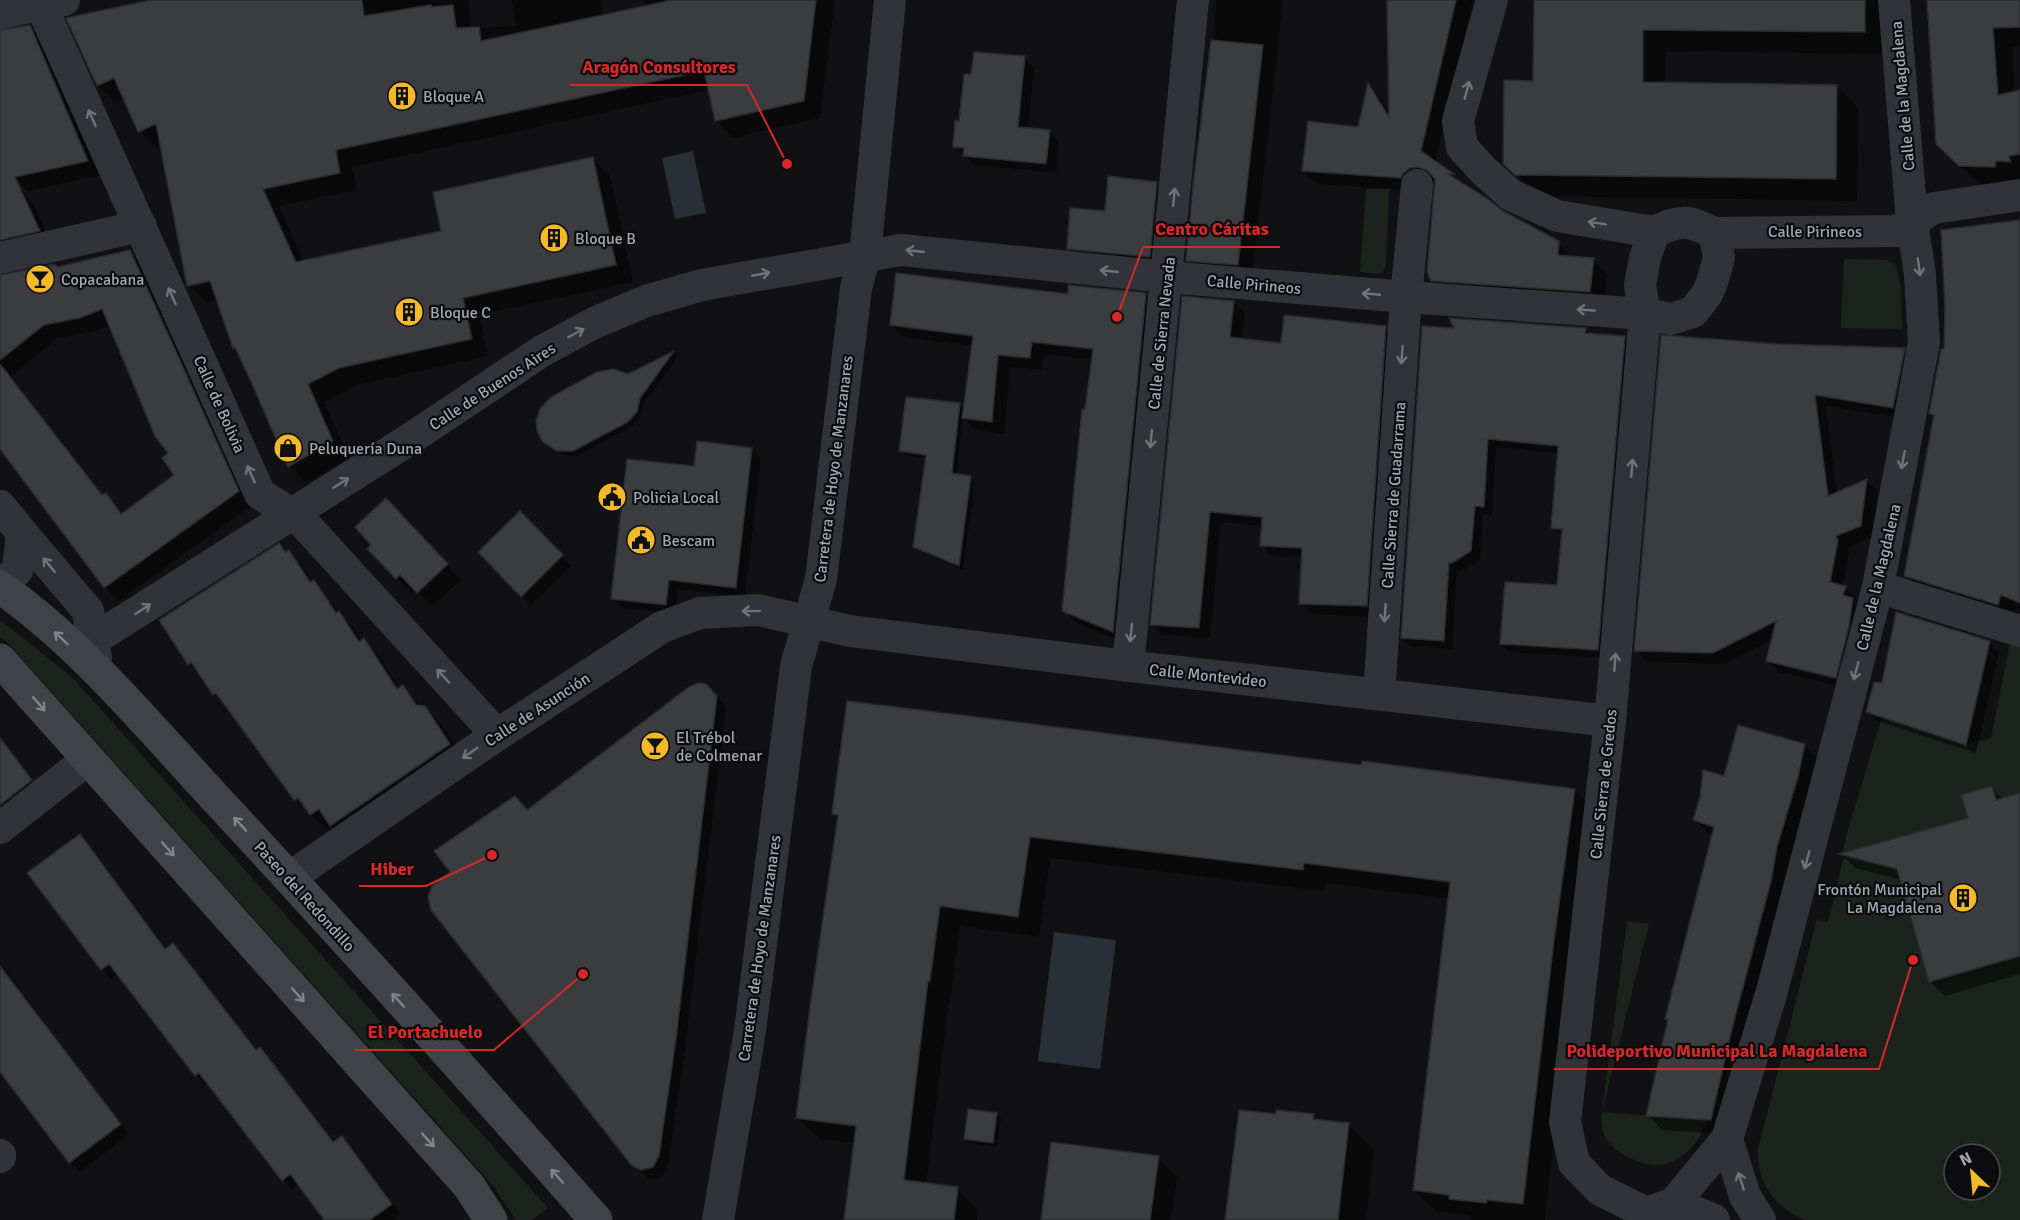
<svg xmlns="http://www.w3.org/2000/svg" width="2020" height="1220" font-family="Signika,sans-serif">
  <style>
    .green { fill: #1c231d; fill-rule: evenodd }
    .water { fill: #282f36 }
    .shadow { fill: #0007; fill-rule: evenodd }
    .building { fill: #3b3c40; stroke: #2b2b2f; stroke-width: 1.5 }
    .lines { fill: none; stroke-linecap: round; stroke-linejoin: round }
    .street { stroke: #323338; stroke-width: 32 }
    .secondary { stroke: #404248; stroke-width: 33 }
    .oneway { stroke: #70737c }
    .oneway2 { stroke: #80848e }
    .labels { text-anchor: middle; stroke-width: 4.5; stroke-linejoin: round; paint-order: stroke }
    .poi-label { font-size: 16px; fill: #a2a7b4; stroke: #0c0c0e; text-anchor: start }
    .street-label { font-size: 16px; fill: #a2a7b4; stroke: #0c0c0e }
    .leader { fill: none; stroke: #d62828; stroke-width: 2 }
    .callout-dot { fill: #d62828; stroke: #0c0c0e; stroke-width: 2 }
    .callout-label { font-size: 18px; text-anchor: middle; font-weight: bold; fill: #d62828; stroke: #0c0c0e; stroke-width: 4.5; stroke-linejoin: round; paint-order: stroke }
  </style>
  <rect width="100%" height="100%" fill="#111113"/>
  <!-- green -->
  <g class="green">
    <polygon points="1366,189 1389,189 1386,266 1383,272 1379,274 1360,272"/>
    <polygon points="1844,259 1888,260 1896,265 1901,288 1902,329 1841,328"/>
    <polygon points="0,620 72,677 548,1208 532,1220 516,1220 494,1187 7,642 0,637"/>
    <path d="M 2010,643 L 2020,646 L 2020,1220 L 1805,1220 C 1774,1207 1756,1182 1758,1149 L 1817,919 L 1828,923 L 1845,852 L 1843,851 L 1847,833 L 1882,717 L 1966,745 L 1991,738 ZM 1954,1154 L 1990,1154 L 1990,1190 L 1954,1190 Z"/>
    <path d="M 1627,921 L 1649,924 L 1602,1112 L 1707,1120 C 1694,1157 1664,1177 1628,1157 C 1607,1146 1600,1135 1602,1112 Z"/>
  </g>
  <!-- water -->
  <g class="water">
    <polygon points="693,151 706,213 675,219 662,158"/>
    <polygon points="1054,932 1116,940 1100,1069 1038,1061"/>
  </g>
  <!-- shadow -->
  <g class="shadow">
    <polygon points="160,0 468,0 471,29 516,26 512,0 601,0 603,17 645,7 644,0 835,0 820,118 733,138 716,121 709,90 352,167 357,190 279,206 304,262 443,232 592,159 610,176 633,282 479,315 488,356 357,385 324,402 349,458 306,483 289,466 238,351 234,347 218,299 206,302 189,285 162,146 157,148 140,131 125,98 115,102 98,85"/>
    <polygon points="1216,0 1283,0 1252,278 1201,274 1187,260 1194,186 1214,40"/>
    <polygon points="1388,0 1473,0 1435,163 1502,212 1558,243 1572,257 1593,260 1607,274 1604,305 1446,294 1432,280 1436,181 1424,182 1415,191 1317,184 1303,170 1360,129 1369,86 1381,99 1390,113"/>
    <polygon points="1535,0 1887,0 1886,54 1665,51 1665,84 1837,86 1859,109 1857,201 1539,196 1505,163 1535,82"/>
    <polygon points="1929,0 2020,0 2020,46 2012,47 2015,93 2020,92 2020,180 2015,180 2014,185 1980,184 1957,163"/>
    <polygon points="30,27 44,41 101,175 28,191 14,177 0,152 0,32"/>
    <polygon points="1024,57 1034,67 1028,129 1049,131 1059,141 1056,173 975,165 955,146 960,122"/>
    <polygon points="1157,183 1171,197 1164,271 1083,263 1069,248 1106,213"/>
    <polygon points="18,187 32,201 52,244 0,261 0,191"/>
    <polygon points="2020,222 2020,611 2016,609 2013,620 1921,591 1906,576 1935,418 1930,414 1946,350"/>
    <path d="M 129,251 L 143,265 L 252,505 L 119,601 L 105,587 L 0,448 L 0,277 L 58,268 ZM 110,325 L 170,454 L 176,475 L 123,514 L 105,495 L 104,496 L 11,376 L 58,338 L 95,331 Z"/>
    <polygon points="1146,294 1158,307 1125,643 1077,623 1064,610 1093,360 1044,354 1042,370 1010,367 1004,434 976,430 963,418 956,476 971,478 975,482 963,570 920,551 915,547 927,458 905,455 901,451 959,405 964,410 974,346 904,337 891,324 1070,295"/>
    <polygon points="1234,302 1245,313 1242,340 1282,344 1385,327 1396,338 1377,617 1312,614 1301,603 1303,557 1273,556 1262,545 1263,526 1221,522 1210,638 1162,635 1152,625"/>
    <polygon points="1585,329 1591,335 1624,337 1633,346 1606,658 1510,652 1501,644 1558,587 1563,536 1552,527 1559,453 1496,447 1492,515 1483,514 1480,560 1461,571 1457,571 1452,649 1411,646 1402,637 1456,330"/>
    <polygon points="1778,345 1904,350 1915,361 1904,418 1826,406 1837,494 1867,481 1878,492 1872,537 1847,548 1849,553 1843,587 1856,598 1855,603 1863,611 1847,688 1779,672 1768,660 1773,639 1725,664 1647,662 1636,650"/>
    <polygon points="674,353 678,357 644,403 638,421 633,426 583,453 573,456 563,455 548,445 628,375"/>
    <polygon points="751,449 761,459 745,597 678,589 675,614 622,608 612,598 695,468"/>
    <polygon points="400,514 461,580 432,606 415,589 411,593 369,549"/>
    <polygon points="520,514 571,566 531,605 480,552"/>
    <polygon points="279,545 303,566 314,583 353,628 362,641 363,640 378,655 400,689 403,687 421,707 425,707 440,723 464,759 346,840 332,825 326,829 295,799 229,709 189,664"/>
    <polygon points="1989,642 1999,652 1976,753 1877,721 1868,711 1885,685"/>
    <polygon points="716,695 726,707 685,1049 668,1166 662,1176 657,1179 648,1178 633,1165 527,811"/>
    <polygon points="0,737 40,790 0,822"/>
    <polygon points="1804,745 1818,759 1725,1134 1662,1130 1648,1115 1669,1021 1666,1018 1714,836 1709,834 1695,820 1725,778"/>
    <polygon points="1363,767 1574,790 1596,811 1574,963 1545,1220 1472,1220 1467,1215 1435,1211 1414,1190 1450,899 1325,883 1324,891 1050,858 1039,937 960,926 950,1002 949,1001 926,1185 957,1189 978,1210 977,1220 846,1220 855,1143 819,1139 798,1118 839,820 834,814"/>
    <polygon points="1992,788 2003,799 2020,795 2020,974 1945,996 1930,982 1902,880 1855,868 1842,855 1970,819"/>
    <polygon points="80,836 89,845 167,949 173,945 182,954 257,1051 260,1049 269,1058 335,1143 342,1138 351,1147 401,1214 393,1220 326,1220 299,1184 292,1190 283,1180 208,1083 206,1085 196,1075 118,974 111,979 102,969"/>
    <polygon points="0,963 129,1134 80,1172 70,1162 0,1069"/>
    <polygon points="996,1114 1001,1119 997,1147 970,1143 966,1139"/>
    <polygon points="1277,1116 1313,1116 1318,1121 1349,1125 1374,1150 1366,1220 1227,1220"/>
    <polygon points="1158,1158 1177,1177 1171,1220 1042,1220"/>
  </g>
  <!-- building -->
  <g class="building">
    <polygon points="151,0 362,0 364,16 431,5 431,7 453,5 456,28 479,27 481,41 672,0 816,0 804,101 715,121 704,71 336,150 340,173 263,189 296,262 441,231 433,192 593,157 616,265 463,298 472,339 339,368 308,384 333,441 288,467 253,386 235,347 233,348 210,281 187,286 156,124 138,132 114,78 97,86 66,18"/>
    <polygon points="1387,0 1456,0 1421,151 1454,174 1448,174 1488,199 1503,211 1559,241 1558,255 1594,258 1590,292 1431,281 1427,272 1435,179 1428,171 1419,167 1410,168 1403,174 1401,178 1302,171 1308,121 1358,127 1368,83 1389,117"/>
    <polygon points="1534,0 1865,0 1865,32 1643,30 1643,82 1837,85 1836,179 1515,175 1503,164 1504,80 1533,81"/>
    <polygon points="1927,0 2020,0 2020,27 1993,28 1998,95 2020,90 2020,154 2009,156 2011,162 1996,161 1995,167 1959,166 1936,144"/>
    <polygon points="30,25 88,161 15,177 40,231 0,240 0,30"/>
    <polygon points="1211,40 1263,45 1238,265 1186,261 1193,185"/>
    <polygon points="974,52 1025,56 1018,127 1050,130 1046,164 963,156 964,148 953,147 955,120 959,121 964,74 971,74"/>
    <polygon points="1108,176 1157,182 1150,257 1067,249 1070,208 1105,211"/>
    <polygon points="2020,220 2020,603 2001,595 1998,605 1904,576 1934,415 1929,414 1941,349 1944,349 1945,308 1941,230"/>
    <polygon points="130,250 239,491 104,588 0,449 0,364 102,495 106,493 121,514 174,475 162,458 168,453 155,436 102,309 80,318 44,325 0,360 0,275 55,264 57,267"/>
    <polygon points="896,273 1068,294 1068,285 1146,293 1113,632 1062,611 1082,409 1085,409 1093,349 1032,342 1030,358 998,355 992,422 962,418 973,336 890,325"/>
    <polygon points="1182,296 1234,301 1230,337 1281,343 1284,315 1386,326 1367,606 1299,604 1302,548 1260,546 1262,517 1210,512 1199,628 1150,625"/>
    <polygon points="1449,318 1586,328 1585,333 1625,336 1598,650 1500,644 1505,582 1557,585 1562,529 1551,528 1558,446 1488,439 1484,507 1475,506 1471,551 1452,563 1449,563 1444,641 1401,638 1422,326 1454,328"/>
    <polygon points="1661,335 1778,344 1905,348 1893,408 1815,395 1828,496 1867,479 1861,526 1836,536 1838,541 1830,582 1846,586 1843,595 1853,598 1849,626 1836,678 1766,661 1776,621 1713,653 1634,651"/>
    <polygon points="674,351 640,398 637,412 628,422 573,451 557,451 543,442 537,431 536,420 540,409 551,397 597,372 613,369 628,374"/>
    <polygon points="906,397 960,403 952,473 971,476 959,566 913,547 926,455 899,451"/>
    <polygon points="697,441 752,448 736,588 669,580 666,605 611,599 627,459 694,466"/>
    <polygon points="386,498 448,564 417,593 400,575 396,579 367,549 371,545 355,527"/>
    <polygon points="520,511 563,555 521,597 478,552"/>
    <polygon points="279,543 285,552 289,550 310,582 314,580 336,613 339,611 359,642 364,638 397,689 403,685 416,705 425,706 450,744 330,826 319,809 310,815 298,798 294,800 216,693 213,695 191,662 188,665 159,620"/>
    <polygon points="1896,612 1990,641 1966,745 1866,712 1874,682 1882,683"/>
    <polygon points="698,683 706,684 717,696 676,1039 659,1156 653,1167 641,1170 632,1166 431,910 428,897 432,886 450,872 434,851 515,796 527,810 689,687"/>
    <polygon points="847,701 1361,765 1362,761 1575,789 1554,941 1523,1204 1487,1200 1486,1203 1449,1199 1449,1195 1413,1190 1450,882 1304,863 1303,870 1030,837 1018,917 940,906 930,981 928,981 904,1180 958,1187 954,1220 844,1220 856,1126 796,1118 810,1007 838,815 832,814"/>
    <polygon points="1738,725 1805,744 1798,777 1777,847 1771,881 1732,1029 1711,1120 1646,1116 1668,1019 1665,1019 1714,827 1693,820 1700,797 1703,770 1724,776"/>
    <polygon points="0,738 32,780 0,805"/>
    <polygon points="1992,786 1996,800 2020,793 2020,956 1929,982 1897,869 1839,854 1968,818 1961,795"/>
    <polygon points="80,834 165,949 173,943 256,1050 260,1047 333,1142 342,1136 392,1204 370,1220 324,1220 290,1174 282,1181 199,1073 195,1076 109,964 101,970 27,873"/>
    <polygon points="0,966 121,1124 69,1163 0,1072"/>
    <polygon points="968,1109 997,1113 993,1143 964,1139"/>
    <polygon points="1239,1110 1276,1114 1276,1110 1314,1114 1313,1119 1349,1123 1338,1220 1225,1220"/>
    <polygon points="1051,1142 1159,1156 1150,1220 1041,1220"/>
  </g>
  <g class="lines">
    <!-- street -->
    <g class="street">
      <polyline points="1492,0 1458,121 1462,147 1484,171 1511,195 1557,216 1654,232"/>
      <polyline points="41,5 260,494 300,519 497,735"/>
      <polyline points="0,13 64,0"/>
      <polyline points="1714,233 1897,231 1934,208 2020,195"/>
      <polyline points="0,258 141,226"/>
      <polyline points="0,506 22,533"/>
      <polyline points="1878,587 2020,631"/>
      <polyline points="1,588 18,569 22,533 88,611 96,658"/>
      <path d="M 93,640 L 407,441 L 542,351 L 594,323 L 646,301 L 702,285 L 901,250 L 1167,277 L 1406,297 L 1645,314 L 1671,319 L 1693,312 L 1707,294 L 1712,283 L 1719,257 L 1714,233 C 1688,220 1682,219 1654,232 L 1645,258 L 1640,285 L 1645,314 L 1610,721 L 1565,1122 L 1574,1163 L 1600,1190 L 1647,1213"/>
      <polyline points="1128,666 1193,0"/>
      <polyline points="1379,694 1406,297 1417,185"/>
      <polyline points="0,828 88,759"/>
      <polyline points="289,878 497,735 662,627 700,613 758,610 850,631 1128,666 1610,721"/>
      <polyline points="1727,1139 1745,1196 1760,1220"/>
      <polyline points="0,1155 0,1157"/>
      <polyline points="1674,1203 1714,1220"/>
      <polyline points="718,1220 750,1031 796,666 821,579 856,288 865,255 890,0"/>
      <polyline points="1644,1220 1647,1213 1674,1203 1727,1139 1772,991 1878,587 1924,342 1920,275 1912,221 1894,0"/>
    </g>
    <!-- secondary -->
    <g class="secondary">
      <path d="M 0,587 C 84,646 150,728 219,802 C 347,940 472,1079 596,1220"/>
      <polyline points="0,660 469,1186 491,1220"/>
    </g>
  </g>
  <!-- one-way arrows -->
  <defs><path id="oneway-shaft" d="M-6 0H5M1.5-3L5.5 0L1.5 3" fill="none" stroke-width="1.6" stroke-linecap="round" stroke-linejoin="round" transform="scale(1.5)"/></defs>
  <g class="oneway">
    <use href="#oneway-shaft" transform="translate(1467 90) rotate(-75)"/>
    <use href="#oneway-shaft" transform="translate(92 118) rotate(-114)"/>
    <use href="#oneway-shaft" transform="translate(1174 197) rotate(-85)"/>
    <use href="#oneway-shaft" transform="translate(1597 223) rotate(-171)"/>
    <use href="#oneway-shaft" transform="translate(915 251) rotate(-174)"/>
    <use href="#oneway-shaft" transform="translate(1919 267) rotate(82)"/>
    <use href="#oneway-shaft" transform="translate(1109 271) rotate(-174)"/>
    <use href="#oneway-shaft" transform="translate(761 274) rotate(-11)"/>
    <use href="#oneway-shaft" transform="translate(1371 294) rotate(-175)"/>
    <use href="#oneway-shaft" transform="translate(172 296) rotate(-114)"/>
    <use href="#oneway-shaft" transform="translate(1586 310) rotate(-176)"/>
    <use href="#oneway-shaft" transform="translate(576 333) rotate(-28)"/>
    <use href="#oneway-shaft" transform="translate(1402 355) rotate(94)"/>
    <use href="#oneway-shaft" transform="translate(1151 439) rotate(96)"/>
    <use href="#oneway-shaft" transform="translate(1903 460) rotate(101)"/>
    <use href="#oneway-shaft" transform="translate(1632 468) rotate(-85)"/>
    <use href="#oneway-shaft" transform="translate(251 474) rotate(-114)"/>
    <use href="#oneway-shaft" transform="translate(341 483) rotate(-32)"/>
    <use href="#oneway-shaft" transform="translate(49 565) rotate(-130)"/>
    <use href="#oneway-shaft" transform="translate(143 609) rotate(-33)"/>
    <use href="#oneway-shaft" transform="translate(751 611) rotate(179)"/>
    <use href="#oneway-shaft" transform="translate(1385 613) rotate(94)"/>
    <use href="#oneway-shaft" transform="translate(1131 633) rotate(96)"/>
    <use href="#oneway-shaft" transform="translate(1615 662) rotate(-85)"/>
    <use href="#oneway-shaft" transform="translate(1856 671) rotate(105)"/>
    <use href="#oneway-shaft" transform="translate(443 676) rotate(-133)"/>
    <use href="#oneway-shaft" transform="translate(470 753) rotate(145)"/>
    <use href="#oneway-shaft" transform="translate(1807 860) rotate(105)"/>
    <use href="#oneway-shaft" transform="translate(1741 1181) rotate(-108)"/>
  </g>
  <g class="oneway2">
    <use href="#oneway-shaft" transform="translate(61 638) rotate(-137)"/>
    <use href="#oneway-shaft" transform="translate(39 704) rotate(49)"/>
    <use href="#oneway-shaft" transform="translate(240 824) rotate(-133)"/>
    <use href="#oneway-shaft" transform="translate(168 849) rotate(48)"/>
    <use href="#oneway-shaft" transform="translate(298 995) rotate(48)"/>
    <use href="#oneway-shaft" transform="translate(398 1000) rotate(-132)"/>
    <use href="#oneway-shaft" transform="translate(428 1140) rotate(48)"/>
    <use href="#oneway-shaft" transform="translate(557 1176) rotate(-132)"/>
  </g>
  <!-- icons -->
  <defs>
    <g id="building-disc" transform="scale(1.5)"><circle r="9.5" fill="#f3b929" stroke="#0c0c0e"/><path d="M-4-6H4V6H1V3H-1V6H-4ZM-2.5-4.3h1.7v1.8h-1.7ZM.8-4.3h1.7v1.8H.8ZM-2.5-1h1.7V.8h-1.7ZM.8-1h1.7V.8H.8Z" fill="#111"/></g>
    <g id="bar-disc" transform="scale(1.5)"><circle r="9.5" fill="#f3b929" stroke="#0c0c0e"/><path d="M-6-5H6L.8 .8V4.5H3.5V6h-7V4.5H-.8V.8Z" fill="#111"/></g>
    <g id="shop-disc" transform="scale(1.5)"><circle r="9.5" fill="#f3b929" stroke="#0c0c0e"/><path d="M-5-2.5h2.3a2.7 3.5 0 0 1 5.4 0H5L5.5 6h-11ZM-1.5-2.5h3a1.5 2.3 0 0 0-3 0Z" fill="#111"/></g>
    <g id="civic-disc" transform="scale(1.5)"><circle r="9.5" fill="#f3b929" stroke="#0c0c0e"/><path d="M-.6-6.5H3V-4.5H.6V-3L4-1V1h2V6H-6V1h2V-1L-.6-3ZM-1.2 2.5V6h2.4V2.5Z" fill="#111"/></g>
  </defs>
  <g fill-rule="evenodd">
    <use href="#building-disc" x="402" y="96"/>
    <use href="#building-disc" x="554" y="238"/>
    <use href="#bar-disc" x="40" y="279"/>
    <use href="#building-disc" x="409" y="312"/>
    <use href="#shop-disc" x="288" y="448"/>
    <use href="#civic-disc" x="612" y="497"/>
    <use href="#civic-disc" x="641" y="540"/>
    <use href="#bar-disc" x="655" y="746"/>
    <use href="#building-disc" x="1963" y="898"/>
  </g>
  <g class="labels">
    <!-- poi labels -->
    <g class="poi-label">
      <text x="423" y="102">Bloque A</text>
      <text x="575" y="244">Bloque B</text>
      <text x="61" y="285">Copacabana</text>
      <text x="430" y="318">Bloque C</text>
      <text x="309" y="454">Peluquería Duna</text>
      <text x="633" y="503">Policia Local</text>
      <text x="662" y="546">Bescam</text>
      <text x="676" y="743">El Trébol<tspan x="676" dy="18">de Colmenar</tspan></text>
      <text x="1942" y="895" text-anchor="end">Frontón Municipal<tspan x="1942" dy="18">La Magdalena</tspan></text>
    </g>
    <!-- street labels -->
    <g class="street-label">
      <text transform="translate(1902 96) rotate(-95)" y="6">Calle de la Magdalena</text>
      <text x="1815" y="237">Calle Pirineos</text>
      <text transform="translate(1254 284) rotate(5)" y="6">Calle Pirineos</text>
      <text transform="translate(1161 333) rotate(-84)" y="6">Calle de Sierra Nevada</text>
      <text transform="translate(492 386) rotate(-33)" y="6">Calle de Buenos Aires</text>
      <text transform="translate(220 404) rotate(66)" y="6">Calle de Bolivia</text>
      <text transform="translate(833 469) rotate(-83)" y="6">Carretera de Hoyo de Manzanares</text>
      <text transform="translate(1393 495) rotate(-86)" y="6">Calle Sierra de Guadarrama</text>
      <text transform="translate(1878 577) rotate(-77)" y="6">Calle de la Magdalena</text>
      <text transform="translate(1208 675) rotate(6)" y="6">Calle Montevideo</text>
      <text transform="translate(537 709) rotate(-33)" y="6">Calle de Asunción</text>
      <text transform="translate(1603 784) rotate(-84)" y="6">Calle Sierra de Gredos</text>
      <text transform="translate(305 896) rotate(48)" y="6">Paseo del Redondillo</text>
      <text transform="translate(759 948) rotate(-82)" y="6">Carretera de Hoyo de Manzanares</text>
    </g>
  </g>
  <!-- callouts -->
  <path class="leader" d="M787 164L747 85H570M1117 317L1143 247H1280M492 855L426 886H359M583 974L494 1050H355M1913 960L1879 1069H1554"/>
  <g class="callout-dot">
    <circle cx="787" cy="164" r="6"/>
    <circle cx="1117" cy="317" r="6"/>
    <circle cx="492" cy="855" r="6"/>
    <circle cx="583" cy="974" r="6"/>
    <circle cx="1913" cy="960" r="6"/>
  </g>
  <g class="callout-label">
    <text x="659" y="73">Aragón Consultores</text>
    <text x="1212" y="235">Centro Cáritas</text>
    <text x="392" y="875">Hiber</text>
    <text x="425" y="1038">El Portachuelo</text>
    <text x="1717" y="1057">Polideportivo Municipal La Magdalena</text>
  </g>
  <!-- north arrow -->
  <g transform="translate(1972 1172) rotate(334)"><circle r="28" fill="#0c0c0e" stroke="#484a50" stroke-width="1.5"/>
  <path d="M0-4.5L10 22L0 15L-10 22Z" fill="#f3b929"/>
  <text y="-9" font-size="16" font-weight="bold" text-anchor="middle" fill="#a2a7b4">N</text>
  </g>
</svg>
